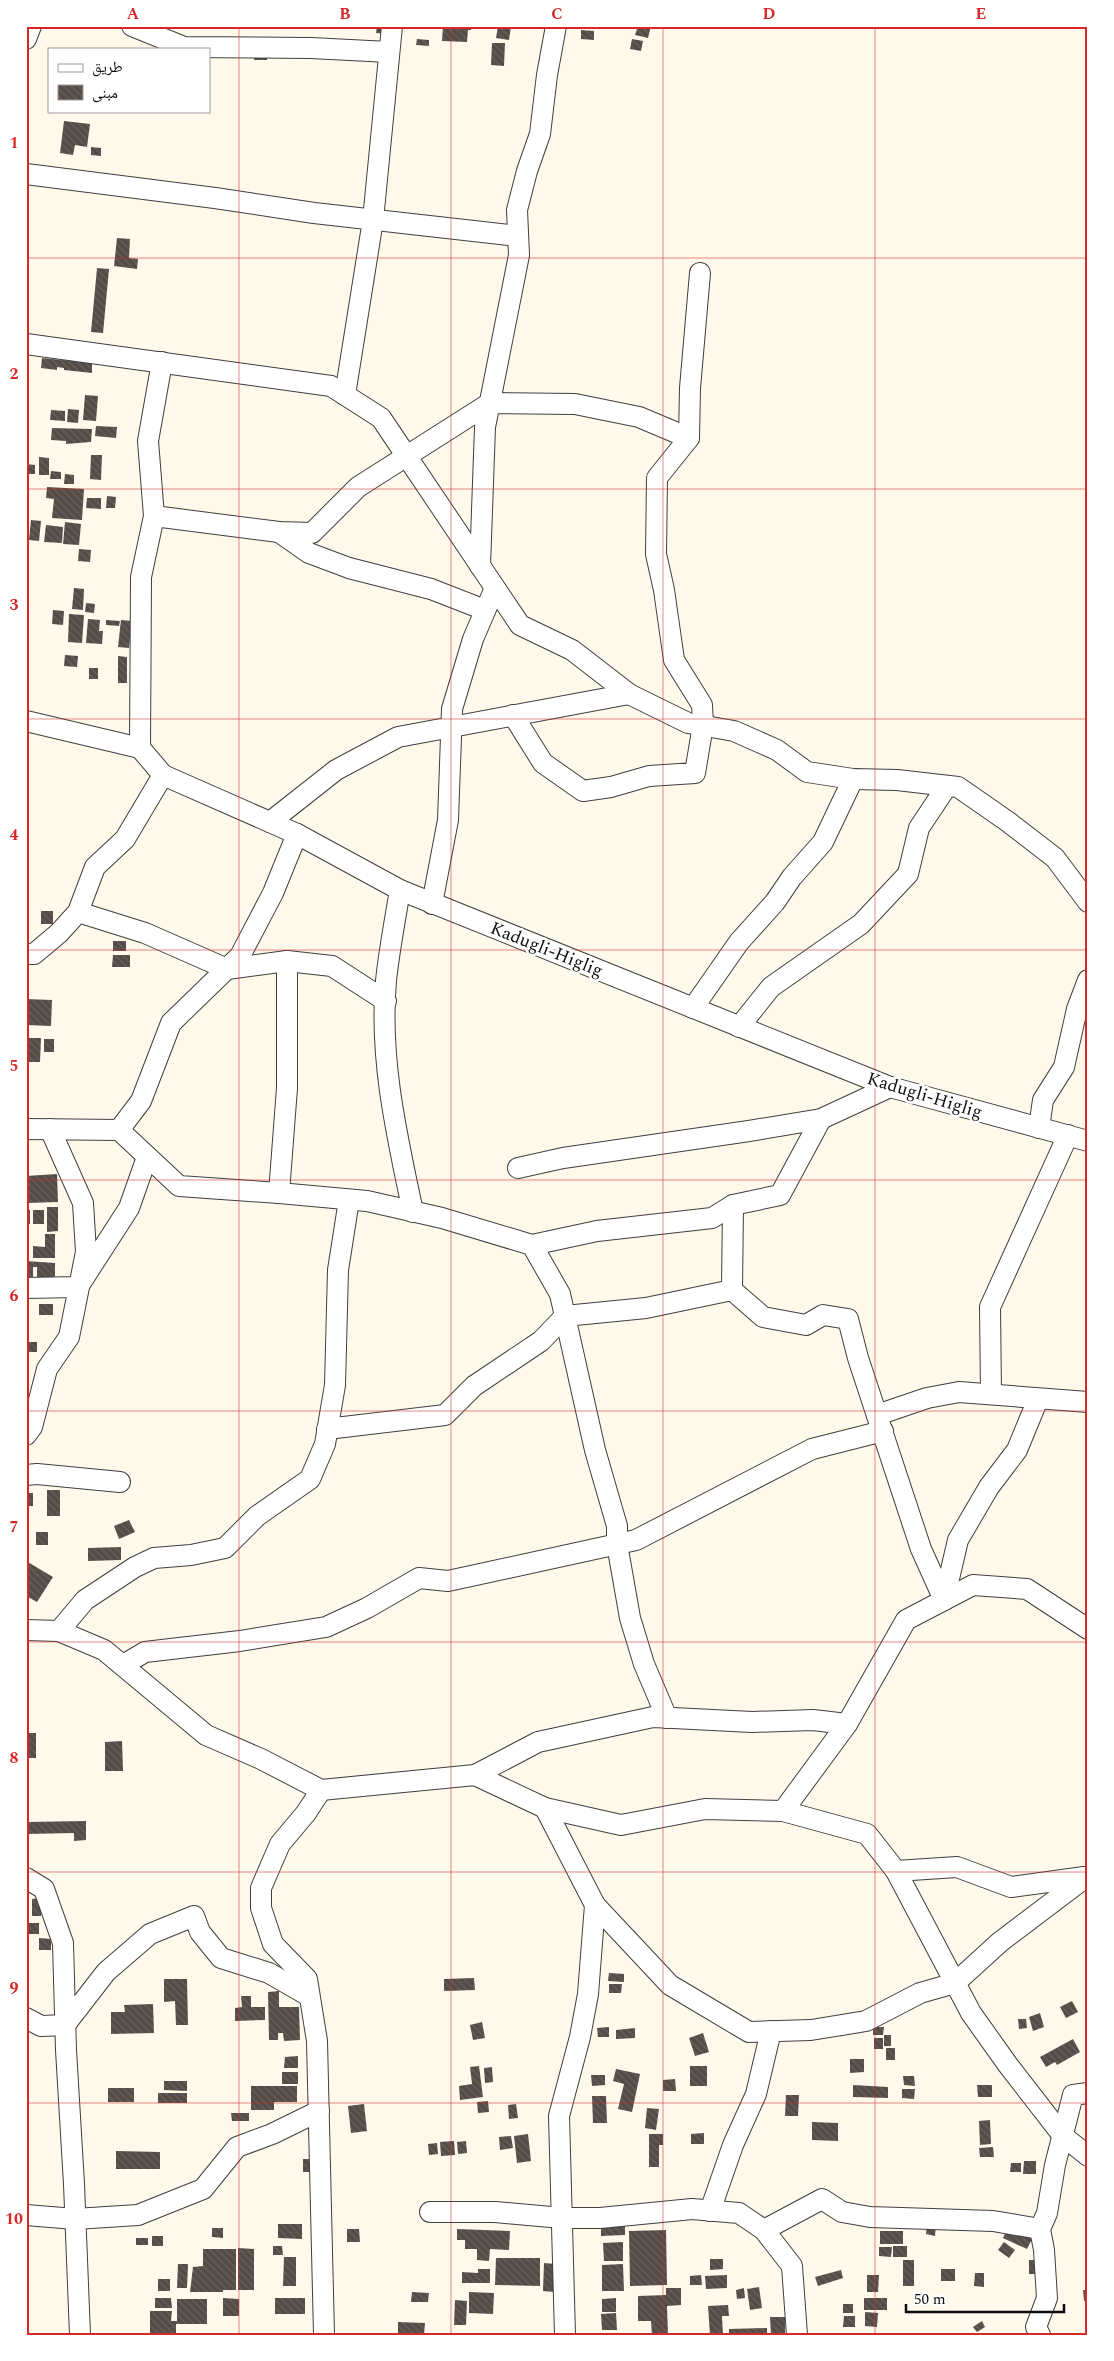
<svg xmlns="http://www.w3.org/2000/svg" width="1114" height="2361" font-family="Spectral,'Noto Naskh Arabic',serif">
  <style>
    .building { fill: url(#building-back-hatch) }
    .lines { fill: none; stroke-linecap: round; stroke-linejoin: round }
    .minor-casing { stroke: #3f3f3f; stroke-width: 22 }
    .minor { stroke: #fff; stroke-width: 20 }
    .grid { fill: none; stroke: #d62828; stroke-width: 1; stroke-opacity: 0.55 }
    .labels { text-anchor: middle; stroke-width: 5; stroke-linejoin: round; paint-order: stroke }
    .street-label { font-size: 18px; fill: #0c0c0c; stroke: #fff }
    .neatline { fill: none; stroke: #d62828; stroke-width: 2 }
    .grid-label { font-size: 16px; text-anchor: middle; font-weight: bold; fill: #d62828 }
  </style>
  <defs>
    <pattern id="building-back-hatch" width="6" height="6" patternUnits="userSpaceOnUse" patternTransform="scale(1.25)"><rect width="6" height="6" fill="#554c48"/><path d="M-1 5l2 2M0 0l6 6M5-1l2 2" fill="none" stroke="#68615e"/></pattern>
  </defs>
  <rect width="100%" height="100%" fill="#fff9eb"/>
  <!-- building -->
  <g class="building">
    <polygon points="377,26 388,26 388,34 376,33"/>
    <polygon points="443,26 472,26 471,30 468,30 467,42 442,41"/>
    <polygon points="498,26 511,26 509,40 496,38"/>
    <polygon points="638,26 651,26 648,38 635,35"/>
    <polygon points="581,30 594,31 594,40 581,39"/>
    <polygon points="417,39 429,40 429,46 416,45"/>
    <polygon points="632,39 643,41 641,51 630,49"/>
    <polygon points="492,43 505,43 504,66 491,65"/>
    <polygon points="254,48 267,49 267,60 254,60"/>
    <polygon points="64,121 90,124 87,147 75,145 73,155 60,153"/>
    <polygon points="91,147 101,148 101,156 91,155"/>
    <polygon points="117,238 130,239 129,258 138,259 137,269 114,266"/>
    <polygon points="97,268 109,269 103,333 91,332"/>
    <polygon points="42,358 92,363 92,373 64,370 64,368 57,367 57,370 41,368"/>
    <polygon points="85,395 98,396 96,421 83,420"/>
    <polygon points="68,409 79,410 78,423 67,422"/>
    <polygon points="51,410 65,411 65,421 50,420"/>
    <polygon points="96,426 117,427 116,438 95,436"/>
    <polygon points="52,428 92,429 91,442 66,444 66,441 51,440"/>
    <polygon points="91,455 102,455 101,480 90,479"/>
    <polygon points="39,457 49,458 49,475 39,475"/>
    <polygon points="26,464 35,465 35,474 26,474"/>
    <polygon points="51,471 61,472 61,479 50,479"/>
    <polygon points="65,474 74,475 74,484 64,484"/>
    <polygon points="47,487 84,489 82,520 52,518 54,499 46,498"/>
    <polygon points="107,496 116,497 115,508 106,508"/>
    <polygon points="87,498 101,498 101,509 86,508"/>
    <polygon points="31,520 41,521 39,541 29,540"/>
    <polygon points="65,522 81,524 79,545 63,544"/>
    <polygon points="46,525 63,527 62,543 44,542"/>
    <polygon points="79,549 91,550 90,562 78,561"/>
    <polygon points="74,588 84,589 83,610 72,609"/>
    <polygon points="86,603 95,604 94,613 85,612"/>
    <polygon points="53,610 64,611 63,625 52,624"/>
    <polygon points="69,614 84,615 82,643 68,642"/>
    <polygon points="88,619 100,620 99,631 103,631 102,644 86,643"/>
    <polygon points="106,620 120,621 119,626 106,625"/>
    <polygon points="121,620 132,621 129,648 118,647"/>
    <polygon points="65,655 78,656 77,667 64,666"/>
    <polygon points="118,656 127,657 127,683 118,683"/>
    <rect x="89" y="668" width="9" height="11"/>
    <rect x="41" y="911" width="12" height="13"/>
    <rect x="113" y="941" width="13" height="10"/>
    <polygon points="113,955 130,955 130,967 112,967"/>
    <polygon points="26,999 52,1000 51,1026 26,1025"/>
    <polygon points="26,1038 41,1038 40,1062 26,1062"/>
    <rect x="44" y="1039" width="10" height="13"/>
    <polygon points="57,1174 58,1202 27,1203 26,1176"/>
    <polygon points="47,1207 58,1207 58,1231 47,1232"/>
    <rect x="26" y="1210" width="4" height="14"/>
    <rect x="33" y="1210" width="11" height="14"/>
    <polygon points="45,1234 55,1234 55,1258 33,1258 33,1246 45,1247"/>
    <polygon points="26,1261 55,1263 55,1279 37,1279 37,1267 33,1267 33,1282 26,1282"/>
    <rect x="39" y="1304" width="14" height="11"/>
    <polygon points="28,1342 37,1342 37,1352 27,1352"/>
    <rect x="47" y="1490" width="13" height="26"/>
    <rect x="26" y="1493" width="7" height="13"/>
    <polygon points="129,1520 135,1532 119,1539 114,1526"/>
    <rect x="36" y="1532" width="12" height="13"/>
    <polygon points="121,1547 121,1560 88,1561 88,1548"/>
    <polygon points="26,1561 53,1577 37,1602 26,1596"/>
    <rect x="26" y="1733" width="10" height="25"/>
    <polygon points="122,1741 123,1771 105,1771 105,1742"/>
    <polygon points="86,1821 86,1840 74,1841 74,1833 26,1834 26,1822"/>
    <polygon points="41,1898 41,1916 32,1916 32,1899"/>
    <rect x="26" y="1923" width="13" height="11"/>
    <polygon points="39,1938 51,1939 51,1950 39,1950"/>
    <polygon points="609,1973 624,1974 624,1982 608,1981"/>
    <polygon points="474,1978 475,1990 444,1991 444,1979"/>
    <polygon points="164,1979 187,1979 188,2025 176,2025 175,2001 164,2002"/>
    <polygon points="609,1984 622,1984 621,1993 609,1993"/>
    <polygon points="279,1991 279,2007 299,2007 300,2040 284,2041 283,2033 278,2033 278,2040 269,2040 268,1992"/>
    <polygon points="241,1996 251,1996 251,2007 265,2007 265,2020 235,2021 235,2008 242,2007"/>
    <polygon points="1072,2001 1078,2012 1066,2018 1060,2007"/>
    <polygon points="153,2004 154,2033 111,2034 111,2012 125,2012 124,2005"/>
    <polygon points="1040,2013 1044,2027 1033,2031 1029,2017"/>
    <polygon points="1018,2019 1026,2019 1027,2028 1019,2029"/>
    <polygon points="482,2022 485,2038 473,2040 470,2025"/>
    <polygon points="609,2027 609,2037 598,2037 597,2028"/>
    <polygon points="873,2027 884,2027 883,2035 873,2035"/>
    <polygon points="635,2028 635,2038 616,2039 616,2030"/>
    <polygon points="703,2033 709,2052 695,2056 689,2038"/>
    <rect x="884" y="2035" width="7" height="11"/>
    <rect x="874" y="2038" width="9" height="11"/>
    <polygon points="1073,2039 1080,2052 1057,2065 1055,2062 1046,2067 1040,2057"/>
    <rect x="886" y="2048" width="9" height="12"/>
    <polygon points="298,2056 298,2068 284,2068 285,2057"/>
    <polygon points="850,2059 864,2059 864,2072 850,2073"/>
    <polygon points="479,2066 483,2097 460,2100 459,2086 472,2084 470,2067"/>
    <rect x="690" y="2066" width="17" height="20"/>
    <polygon points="492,2067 493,2082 485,2083 484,2068"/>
    <polygon points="616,2069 640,2074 632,2112 618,2109 624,2084 613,2081"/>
    <rect x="282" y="2072" width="16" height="12"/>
    <polygon points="591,2075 605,2075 605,2085 592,2086"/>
    <polygon points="903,2076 914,2076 915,2086 904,2085"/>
    <polygon points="675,2079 676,2091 663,2091 663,2080"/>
    <polygon points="164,2081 187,2081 187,2091 164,2090"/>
    <polygon points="853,2085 888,2087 888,2098 853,2097"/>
    <polygon points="977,2085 992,2085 992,2097 978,2097"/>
    <polygon points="251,2086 297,2086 297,2102 274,2102 274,2110 251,2110"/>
    <rect x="108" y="2088" width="26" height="14"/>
    <polygon points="902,2089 915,2089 914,2099 902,2098"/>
    <rect x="158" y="2093" width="29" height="10"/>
    <polygon points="786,2095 799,2095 798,2116 785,2116"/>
    <polygon points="592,2096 606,2096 607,2123 593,2123"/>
    <polygon points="488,2101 489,2112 478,2113 477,2102"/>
    <polygon points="364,2104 367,2131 351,2133 348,2106"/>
    <polygon points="516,2104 518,2118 509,2119 508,2105"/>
    <polygon points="647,2108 659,2109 656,2130 645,2128"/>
    <polygon points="231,2113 249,2113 249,2121 232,2121"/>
    <polygon points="990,2120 991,2144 980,2145 979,2121"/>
    <polygon points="812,2122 838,2123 838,2141 812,2140"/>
    <polygon points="704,2133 704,2144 691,2144 691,2134"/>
    <polygon points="528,2134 531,2161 517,2163 514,2136"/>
    <polygon points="649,2134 663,2134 663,2145 659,2145 659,2167 649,2167"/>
    <polygon points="511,2136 513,2148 500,2150 499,2137"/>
    <polygon points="454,2141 455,2155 441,2156 440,2142"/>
    <polygon points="466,2141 467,2153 458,2154 457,2142"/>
    <polygon points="437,2143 438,2154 429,2155 428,2144"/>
    <polygon points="993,2147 994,2157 980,2157 979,2148"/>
    <polygon points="116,2151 160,2152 160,2169 116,2169"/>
    <rect x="303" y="2159" width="15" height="13"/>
    <polygon points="1024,2161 1036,2161 1036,2174 1023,2174"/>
    <polygon points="1011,2163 1021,2163 1021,2172 1010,2172"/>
    <polygon points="927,2223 936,2224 935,2236 926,2234"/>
    <polygon points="278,2224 302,2224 302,2239 278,2238"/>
    <polygon points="625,2224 625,2235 601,2236 601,2225"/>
    <polygon points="1008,2227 1032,2239 1027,2249 1003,2238"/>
    <polygon points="212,2228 223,2228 223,2238 212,2237"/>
    <polygon points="347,2229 359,2229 360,2242 347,2242"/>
    <polygon points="457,2229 510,2231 509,2250 490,2249 489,2261 477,2260 477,2249 465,2249 465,2240 457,2240"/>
    <polygon points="666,2230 667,2285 630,2286 629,2231"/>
    <rect x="880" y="2231" width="23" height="13"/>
    <rect x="152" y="2236" width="11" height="10"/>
    <rect x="136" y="2238" width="12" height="7"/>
    <polygon points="623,2242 623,2261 604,2261 603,2243"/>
    <polygon points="1004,2242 1015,2250 1009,2258 998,2250"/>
    <polygon points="273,2246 282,2246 283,2255 273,2255"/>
    <rect x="893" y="2246" width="14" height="11"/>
    <polygon points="879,2247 892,2247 891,2257 879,2256"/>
    <polygon points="238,2248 254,2249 254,2290 238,2290"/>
    <polygon points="203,2249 236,2249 236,2290 223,2290 223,2292 190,2292 193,2267 203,2266"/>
    <polygon points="284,2257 296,2257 296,2286 283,2286"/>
    <polygon points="496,2258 540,2258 540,2286 495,2285"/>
    <polygon points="710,2259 723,2259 723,2269 710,2270"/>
    <rect x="903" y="2260" width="11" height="26"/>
    <rect x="1029" y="2260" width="10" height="14"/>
    <polygon points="544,2263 555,2264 554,2292 543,2291"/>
    <polygon points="178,2264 188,2264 187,2288 177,2288"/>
    <polygon points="623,2264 624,2291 602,2291 602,2265"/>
    <polygon points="478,2269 490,2269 490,2283 462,2283 462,2272 478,2273"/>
    <rect x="941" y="2269" width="14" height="12"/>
    <polygon points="841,2270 843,2278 818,2286 815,2277"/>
    <polygon points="975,2273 984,2273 984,2287 974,2286"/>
    <polygon points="701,2275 702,2285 690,2285 690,2276"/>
    <polygon points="727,2275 727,2288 706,2289 705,2276"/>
    <polygon points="867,2275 879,2275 878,2292 867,2292"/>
    <rect x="158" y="2279" width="12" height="12"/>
    <polygon points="759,2287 762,2308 750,2310 747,2289"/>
    <polygon points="666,2288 681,2288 681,2305 667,2306 668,2335 652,2335 651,2321 638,2321 638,2296 666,2295"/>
    <polygon points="744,2288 745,2298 737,2299 736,2290"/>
    <polygon points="1083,2290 1088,2290 1088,2300 1084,2301"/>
    <polygon points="412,2292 429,2293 428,2302 411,2302"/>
    <polygon points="469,2292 494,2293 493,2314 469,2313"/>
    <polygon points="155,2298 171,2298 172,2308 155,2308"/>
    <polygon points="223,2298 239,2299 239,2316 223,2316"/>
    <rect x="275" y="2298" width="30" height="16"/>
    <polygon points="616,2298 616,2312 602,2312 602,2299"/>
    <rect x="864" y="2298" width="23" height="12"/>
    <polygon points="177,2299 207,2299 207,2324 176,2324 176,2333 169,2333 169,2335 150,2333 150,2311 172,2311 171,2321 177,2321"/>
    <polygon points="455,2300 467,2301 466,2325 454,2325"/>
    <rect x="843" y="2304" width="10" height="9"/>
    <polygon points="728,2305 729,2316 722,2316 723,2335 710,2335 708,2306"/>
    <polygon points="865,2312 878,2313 877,2327 865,2326"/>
    <polygon points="616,2313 617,2330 602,2330 601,2314"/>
    <polygon points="844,2316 855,2316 855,2327 843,2327"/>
    <polygon points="770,2317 785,2317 785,2335 771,2335"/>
    <polygon points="982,2321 985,2327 977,2332 973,2327"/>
    <polygon points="398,2322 425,2323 424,2335 398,2335"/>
    <polygon points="767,2328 767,2335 729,2335 729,2329"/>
  </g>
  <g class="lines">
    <!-- minor casing -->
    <g class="minor-casing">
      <g id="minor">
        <polyline points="132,26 184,47 311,48 389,52"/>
        <polyline points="26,39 31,26"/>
        <polyline points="26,174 215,198 314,213 518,236"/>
        <polyline points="26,344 331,386 381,418 520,625 572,650 629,694 688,723 734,731 777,750 807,772 853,779 897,780 958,787 1007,821 1055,858 1088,902"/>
        <polyline points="345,395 373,220 392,26"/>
        <polyline points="154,516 279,532 312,533 358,487 490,403 575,404 639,417 689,438"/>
        <polyline points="279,532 309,553 349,568 431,589 485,610"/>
        <polyline points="480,566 485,427 519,255 517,210 527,171 540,134 547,75 556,26"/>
        <polyline points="513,715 543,763 583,791 611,787 649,776 695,773 703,725 702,705 674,660 664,590 656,554 657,478 689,438 690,388 700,273"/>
        <polyline points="26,721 140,748 163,775 297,834 400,890 890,1087 1088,1141"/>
        <polyline points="140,748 141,577 154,516 148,441 162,362"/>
        <polyline points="270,822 336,770 398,737 629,694"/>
        <path d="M 400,890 C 395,920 389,951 386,981 C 379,1059 397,1136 413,1212"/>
        <polyline points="432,904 448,820 452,709 473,639 495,588"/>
        <polyline points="78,912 145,933 227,969 287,961 332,966 386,1001"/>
        <polyline points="26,954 34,954 59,933 78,912 95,867 125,839 163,775"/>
        <polyline points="693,1008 739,942 775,902 792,877 823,842 853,779"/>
        <polyline points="739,1027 771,987 861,924 908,874 919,828 947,786"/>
        <polyline points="1039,1128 1043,1100 1064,1067 1077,1009 1088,980"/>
        <polyline points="26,1129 119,1130 179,1186 279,1193 367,1201 442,1218 532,1245 560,1294 595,1450 617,1526 617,1544 630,1618 644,1664 667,1718"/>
        <polyline points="119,1130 141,1101 171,1023 240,956 273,893 297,834"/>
        <polyline points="518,1168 563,1158 749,1131 821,1119 890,1087"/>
        <polyline points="279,1193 287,1088 287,961"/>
        <polyline points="532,1245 597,1231 712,1218 733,1205 780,1195 821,1119"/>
        <polyline points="26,1288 78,1287 129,1208 147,1157"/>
        <polyline points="732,1290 733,1205"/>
        <polyline points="991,1394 990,1307 1068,1135"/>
        <polyline points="877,1415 927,1398 959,1392 1088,1402"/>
        <polyline points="327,1429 445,1415 474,1386 541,1341 565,1316 646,1308 732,1290 763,1317 806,1325 823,1315 848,1319 858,1358 921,1549 944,1600"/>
        <polyline points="26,1435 32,1427 47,1369 69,1337 86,1252 83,1203 50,1129"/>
        <polyline points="26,1475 37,1474 120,1482"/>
        <polyline points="944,1600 958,1540 989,1487 1017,1450 1038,1399"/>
        <polyline points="26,1630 59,1631 104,1650 206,1735 261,1759 321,1790 475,1775 545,1808 621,1825 705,1809 783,1811 867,1834 896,1871 971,2013 1008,2065 1063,2136 1088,2156"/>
        <polyline points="59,1631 85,1600 135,1567 154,1558 191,1555 225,1548 257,1516 310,1479 325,1444 335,1385 338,1270 349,1200"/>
        <polyline points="123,1665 145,1652 240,1641 326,1627 367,1608 419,1578 448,1581 636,1540 812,1449 883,1431"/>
        <polyline points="475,1775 538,1742 653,1717 752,1722 813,1720 847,1724"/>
        <polyline points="321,1790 306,1813 280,1844 261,1888 261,1908 273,1944 307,1979 317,2041 324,2335"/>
        <polyline points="545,1808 595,1905 588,1994 580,2037 559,2116 565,2335"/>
        <polyline points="783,1811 847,1724 906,1620 973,1585 1027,1589 1088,1629"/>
        <polyline points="896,1871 957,1867 1011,1887 1084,1877"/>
        <polyline points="26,1878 44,1889 63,1943 66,2050 74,2184 80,2335"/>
        <polyline points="595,1905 670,1985 749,2032 811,2030 866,2021 920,1993 955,1983 1000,1942 1086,1877"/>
        <polyline points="26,2018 41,2026 65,2025 106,1972 150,1934 194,1916 200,1932 221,1958 269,1973 309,1996"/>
        <polyline points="710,2211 733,2145 756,2094 771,2031"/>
        <polyline points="430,2212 495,2212 562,2218 600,2218 692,2209 739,2213 764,2230 792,2266 797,2335"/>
        <polyline points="26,2215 75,2219 138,2215 203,2189 237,2147 272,2134 319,2111"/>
        <polyline points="764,2230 822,2199 842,2212 870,2217 993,2221 1040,2229"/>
        <polyline points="1040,2335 1036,2327 1047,2298 1044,2250 1040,2229 1047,2213 1055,2165 1073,2095 1088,2093"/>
      </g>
    </g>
    <!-- minor -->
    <use href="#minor" class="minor"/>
  </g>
  <!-- grid -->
  <path class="grid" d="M 239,26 L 239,2335M 451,26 L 451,2335M 663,26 L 663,2335M 875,26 L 875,2335M 26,258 L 1088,258M 26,489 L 1088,489M 26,719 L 1088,719M 26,950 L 1088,950M 26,1180 L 1088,1180M 26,1411 L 1088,1411M 26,1642 L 1088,1642M 26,1872 L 1088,1872M 26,2103 L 1088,2103"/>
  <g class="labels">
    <!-- street labels -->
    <g class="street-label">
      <text transform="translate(547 949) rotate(22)" y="6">Kadugli-Higlig</text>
      <text transform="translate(925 1095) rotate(17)" y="6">Kadugli-Higlig</text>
    </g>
  </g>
  <!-- border -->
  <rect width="1114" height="2361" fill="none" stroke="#ffffff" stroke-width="55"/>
  <!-- legend -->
  <rect x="48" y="48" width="162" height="65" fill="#ffffff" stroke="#9e9e9e"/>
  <rect x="58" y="64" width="25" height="8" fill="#ffffff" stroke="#9e9e9e"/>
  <text x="92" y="72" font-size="15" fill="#0c0c0c">طريق</text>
  <rect x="58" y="85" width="25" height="15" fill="url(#building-back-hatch)" stroke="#9e9e9e"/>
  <text x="92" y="98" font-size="15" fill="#0c0c0c">مبنى</text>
  <!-- scale -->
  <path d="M906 2304v8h158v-8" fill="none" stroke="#0c0c0c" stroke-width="2.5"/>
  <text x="914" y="2304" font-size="15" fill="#0c0c0c" stroke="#ffffff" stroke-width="4" paint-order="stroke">50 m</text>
  <rect x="28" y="28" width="1058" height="2306" class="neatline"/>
  <g class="grid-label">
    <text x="133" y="19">A</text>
    <text x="345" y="19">B</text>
    <text x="557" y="19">C</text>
    <text x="769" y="19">D</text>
    <text x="981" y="19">E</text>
    <text x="14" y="148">1</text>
    <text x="14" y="379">2</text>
    <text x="14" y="610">3</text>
    <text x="14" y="840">4</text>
    <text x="14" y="1071">5</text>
    <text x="14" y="1301">6</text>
    <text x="14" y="1532">7</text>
    <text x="14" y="1763">8</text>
    <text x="14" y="1993">9</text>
    <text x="14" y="2224">10</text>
  </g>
</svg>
